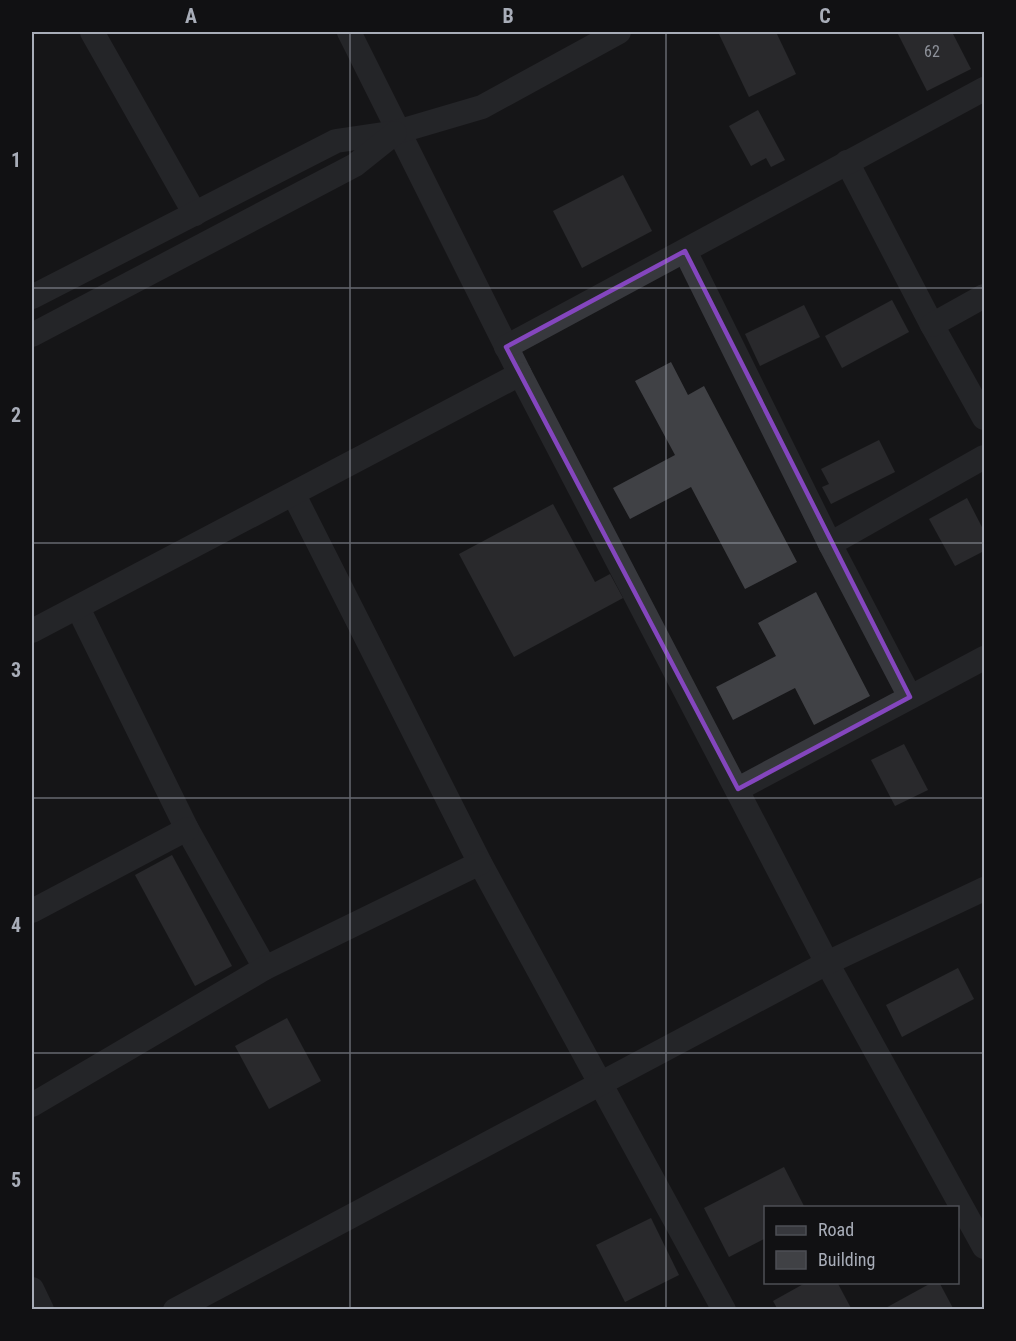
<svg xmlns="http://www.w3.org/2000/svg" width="1016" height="1341" font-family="'Roboto Condensed',sans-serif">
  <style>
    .building { fill: #404145 }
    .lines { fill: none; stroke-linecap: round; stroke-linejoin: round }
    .minor { stroke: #37383d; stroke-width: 24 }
    .marked { fill: none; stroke: #8446be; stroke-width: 4.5; stroke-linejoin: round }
    .grid { fill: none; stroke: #a8adb8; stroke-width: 1.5; stroke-opacity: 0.55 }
    .labels { text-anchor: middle; stroke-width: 5; stroke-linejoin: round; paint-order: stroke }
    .number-label { font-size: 16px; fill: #8e929b }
    .neatline { fill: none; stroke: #a8adb8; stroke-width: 2 }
    .grid-label { font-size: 20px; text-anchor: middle; font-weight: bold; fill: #a8adb8 }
  </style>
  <rect width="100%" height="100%" fill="#161618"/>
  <!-- building -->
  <g class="building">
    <polygon points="718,32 776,32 796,74 749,97"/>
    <polygon points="903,32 952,32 971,69 927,91 898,34"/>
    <polygon points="758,110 785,160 771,167 766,158 751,166 729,126"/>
    <polygon points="623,175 652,231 582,268 553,211"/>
    <polygon points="892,300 909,332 842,368 825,336"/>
    <polygon points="804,305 820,337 760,366 745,334"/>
    <polygon points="671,362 688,395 704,386 797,562 745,589 691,487 630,519 613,488 675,455 635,381"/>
    <polygon points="879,440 895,472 831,504 822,487 829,484 821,469"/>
    <polygon points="967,498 984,531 984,551 955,566 929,519"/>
    <polygon points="553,504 595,582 610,574 623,598 514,657 459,554"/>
    <polygon points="816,592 870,696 814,725 795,688 733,720 716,687 776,656 758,623"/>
    <polygon points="904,744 928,790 895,806 871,760"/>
    <polygon points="172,855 232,966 195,986 135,875"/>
    <polygon points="958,968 974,999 902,1037 886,1005"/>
    <polygon points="287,1018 321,1081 269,1109 235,1046"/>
    <polygon points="784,1167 805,1208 766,1208 766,1238 729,1257 704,1208"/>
    <polygon points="651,1218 679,1275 625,1302 596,1245"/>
    <polygon points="807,1282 837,1282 852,1310 778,1310 773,1301"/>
    <polygon points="933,1282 939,1282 954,1310 882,1310"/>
  </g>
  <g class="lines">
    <!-- minor -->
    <g class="minor">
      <polyline points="92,32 195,214"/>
      <polyline points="349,32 520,374 827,963 984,1247"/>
      <polyline points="847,162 932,325 984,418"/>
      <polyline points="685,251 830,544 910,697"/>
      <polyline points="32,297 336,141 397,132 482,107 619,32"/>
      <polyline points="932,325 984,296"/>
      <polyline points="32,335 355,165 395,133"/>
      <polyline points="506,347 984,89"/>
      <polyline points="294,495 480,863 724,1310"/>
      <polyline points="830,544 984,457"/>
      <polyline points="78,608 187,829 265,968"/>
      <polyline points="32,631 520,374"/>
      <polyline points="738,789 984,658"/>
      <polyline points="32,911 187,829"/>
      <polyline points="32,1105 265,968 480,863"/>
      <polyline points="32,1289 42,1310"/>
      <polyline points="175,1310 827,963 984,889"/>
    </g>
  </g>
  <!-- marked area -->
  <path d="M0 0H1016V1341H0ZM 685,251 L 910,697 L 738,789 L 506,347 Z" fill="#161618" fill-opacity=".55" fill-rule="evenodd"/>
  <path class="marked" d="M 685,251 L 910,697 L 738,789 L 506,347 Z"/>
  <!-- grid -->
  <path class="grid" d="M 350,32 L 350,1310M 666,32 L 666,1310M 32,288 L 984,288M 32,543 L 984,543M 32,798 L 984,798M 32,1053 L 984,1053"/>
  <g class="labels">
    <!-- number labels -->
    <g class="number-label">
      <text x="932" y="57">62</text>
    </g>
  </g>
  <!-- border -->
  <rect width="1016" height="1341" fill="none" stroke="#111113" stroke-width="66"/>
  <!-- legend -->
  <rect x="764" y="1206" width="195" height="78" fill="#111113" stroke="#4d4f55" stroke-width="1.5"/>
  <rect x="776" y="1226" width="30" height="9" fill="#37383d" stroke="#4d4f55" stroke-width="1.5"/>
  <text x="818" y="1236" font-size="18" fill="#a8adb8">Road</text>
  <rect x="776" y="1251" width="30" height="18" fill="#404145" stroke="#4d4f55" stroke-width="1.5"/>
  <text x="818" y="1266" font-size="18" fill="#a8adb8">Building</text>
  <rect x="33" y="33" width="950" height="1275" class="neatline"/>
  <g class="grid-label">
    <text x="191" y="23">A</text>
    <text x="508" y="23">B</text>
    <text x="825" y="23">C</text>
    <text x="16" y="167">1</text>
    <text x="16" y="422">2</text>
    <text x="16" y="677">3</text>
    <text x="16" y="932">4</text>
    <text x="16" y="1187">5</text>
  </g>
</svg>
